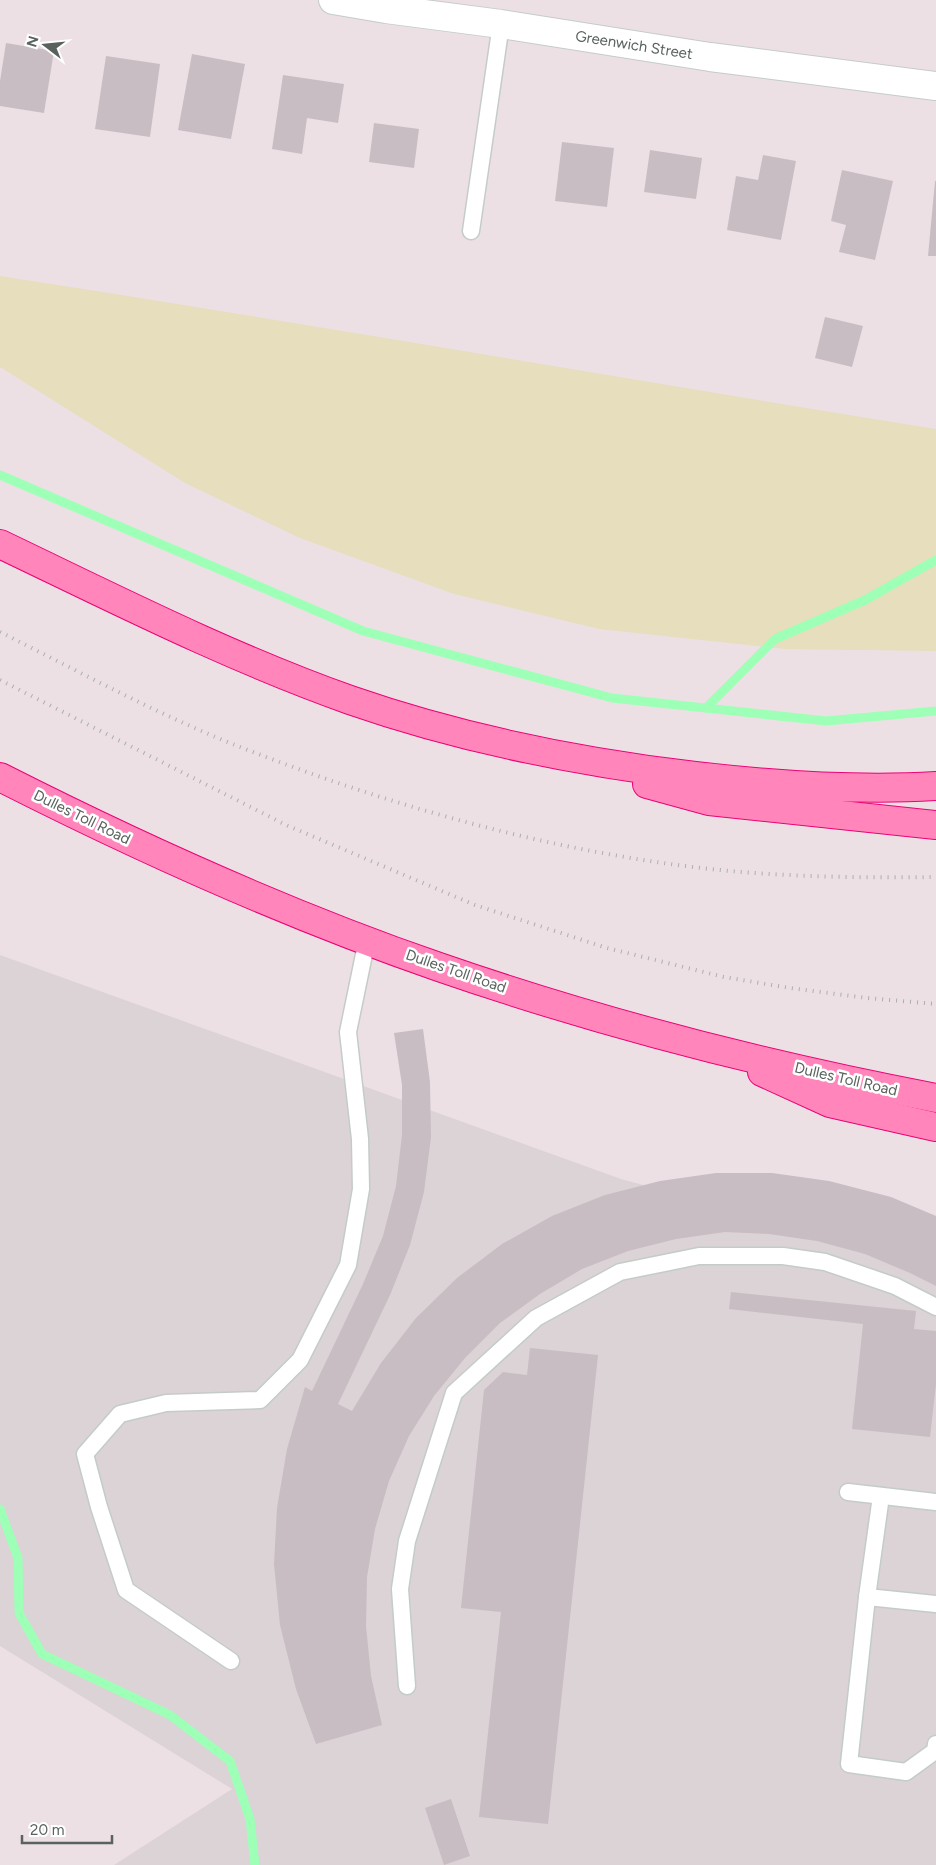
<svg xmlns="http://www.w3.org/2000/svg" width="936" height="1865" font-family="Figtree,sans-serif">
  <style>
    .industrial { fill: #dbd3d6 }
    .green { fill: #e6debc }
    .lines { fill: none; stroke-linecap: round; stroke-linejoin: round }
    .stream { stroke: #9effb7; stroke-width: 9 }
    .building { fill: #c8bdc2 }
    .lane-casing { stroke: #c4ccc8; stroke-width: 19 }
    .street-casing { stroke: #c4ccc8; stroke-width: 30 }
    .highway-casing { stroke: #ed0075; stroke-width: 30 }
    .lane { stroke: #fff; stroke-width: 16 }
    .street { stroke: #fff; stroke-width: 28 }
    .highway { stroke: #ff85ba; stroke-width: 28 }
    .rail { stroke: #acaeac; stroke-width: 4; stroke-dasharray: 1 6; stroke-linecap: butt }
    .labels { text-anchor: middle; stroke-width: 5; stroke-linejoin: round; paint-order: stroke }
    .street-label { font-size: 15px; fill: #59625c; stroke: #fff }
  </style>
  <rect width="100%" height="100%" fill="#ede0e5"/>
  <!-- industrial -->
  <polygon class="industrial" points="0,955 621,1179 857,1242 936,1249 936,1865 114,1865 232,1789 0,1646"/>
  <!-- green -->
  <path class="green" d="M 0,276 C 312,324 624,379 936,429 L 936,651 L 786,649 L 599,629 L 454,594 L 300,538 L 185,483 L 0,367 Z"/>
  <g class="lines">
    <!-- stream -->
    <g class="stream">
      <polyline points="0,475 363,631 612,698 826,721 936,711"/>
      <polyline points="706,708 775,639 865,600 936,560"/>
      <polyline points="0,1509 18,1558 19,1613 42,1654 170,1715 230,1761 250,1819 255,1865"/>
    </g>
  </g>
  <!-- building -->
  <g class="building">
    <polygon points="6,43 54,51 44,113 0,106 0,81"/>
    <polygon points="192,54 245,64 231,139 178,130"/>
    <polygon points="106,56 160,64 150,137 95,129"/>
    <polygon points="283,75 344,84 338,123 307,118 302,154 272,149"/>
    <polygon points="374,123 419,129 414,168 369,162"/>
    <polygon points="562,142 614,148 607,207 555,201"/>
    <polygon points="650,150 702,158 696,199 644,192"/>
    <polygon points="763,155 796,161 781,240 727,230 736,176 758,180"/>
    <polygon points="842,170 893,181 875,260 839,252 846,225 831,221"/>
    <polygon points="935,181 936,181 936,256 928,256"/>
    <polygon points="825,317 863,326 852,367 815,358"/>
    <polygon points="423,1029 430,1082 431,1137 424,1192 410,1245 390,1295 338,1404 352,1411 381,1363 416,1318 457,1278 502,1244 552,1216 605,1195 660,1181 716,1173 772,1173 829,1181 891,1197 936,1216 936,1286 910,1273 865,1254 817,1241 769,1234 725,1232 676,1239 628,1251 582,1269 540,1294 500,1323 465,1358 434,1396 409,1436 389,1481 375,1529 367,1577 366,1626 371,1676 382,1725 316,1744 296,1689 280,1625 274,1564 277,1508 287,1449 305,1387 312,1391 363,1284 383,1236 396,1186 402,1135 402,1085 394,1033"/>
    <polygon points="731,1292 916,1311 914,1329 936,1331 936,1384 930,1437 852,1429 863,1324 729,1309"/>
    <polygon points="530,1348 598,1355 548,1824 479,1817 501,1612 461,1608 484,1390 503,1372 527,1375"/>
    <polygon points="451,1799 470,1856 444,1865 425,1808"/>
  </g>
  <g class="lines">
    <!-- lane casing -->
    <g class="lane-casing">
      <g id="lane">
        <polyline points="471,231 501,24"/>
        <polyline points="848,1492 936,1502"/>
        <polyline points="881,1496 867,1597 849,1764 906,1772 935,1751 936,1744"/>
        <polyline points="867,1597 936,1604"/>
        <polyline points="231,1661 126,1590 99,1507 85,1454 120,1414 166,1403 260,1400 300,1360 348,1265 361,1189 360,1139 348,1032 367,940"/>
        <polyline points="407,1686 400,1589 407,1541 454,1393 536,1318 620,1272 699,1256 783,1256 825,1262 895,1286 936,1307"/>
      </g>
    </g>
    <!-- street casing -->
    <g class="street-casing">
      <polyline id="street" points="333,0 386,9 501,24 710,57 936,86"/>
    </g>
    <!-- highway casing -->
    <g class="highway-casing">
      <g id="highway">
        <path d="M 0,544 C 115,599 229,657 350,700 C 462,739 578,762 695,776 C 774,785 857,791 936,786"/>
        <path d="M 0,777 C 142,849 288,915 439,967 C 601,1023 768,1066 936,1098"/>
        <polyline points="647,784 709,801 936,825"/>
        <polyline points="762,1072 830,1103 936,1127"/>
      </g>
    </g>
    <!-- lane -->
    <use href="#lane" class="lane"/>
    <!-- street -->
    <use href="#street" class="street"/>
    <!-- highway -->
    <use href="#highway" class="highway"/>
    <!-- rail -->
    <g class="rail">
      <path d="M 0,632 C 78,671 155,713 235,745 C 387,805 548,851 710,869 C 785,877 861,878 936,877"/>
      <polyline points="0,680 286,825 475,905 607,948 724,977 790,988 867,998 936,1004"/>
    </g>
  </g>
  <g class="labels">
    <!-- street labels -->
    <g class="street-label">
      <text transform="translate(634 45) rotate(9)" y="5">Greenwich Street</text>
      <text transform="translate(82 817) rotate(26)" y="5">Dulles Toll Road</text>
      <text transform="translate(456 971) rotate(19)" y="5">Dulles Toll Road</text>
      <text transform="translate(846 1079) rotate(13)" y="5">Dulles Toll Road</text>
    </g>
  </g>
  <!-- north arrow -->
  <g transform="translate(45 45) rotate(286)" stroke="#ffffff" stroke-width="4" paint-order="stroke">
  <path d="M0-4L9 19L0 12L-9 19Z" fill="#59625c"/>
  <text y="-8" font-size="14" font-weight="bold" text-anchor="middle" fill="#59625c">N</text>
  </g>
  <!-- scale -->
  <path d="M22 1835v8h90v-8" fill="none" stroke="#59625c" stroke-width="2.5"/>
  <text x="30" y="1835" font-size="15" fill="#59625c" stroke="#ffffff" stroke-width="4" paint-order="stroke">20 m</text>
</svg>
